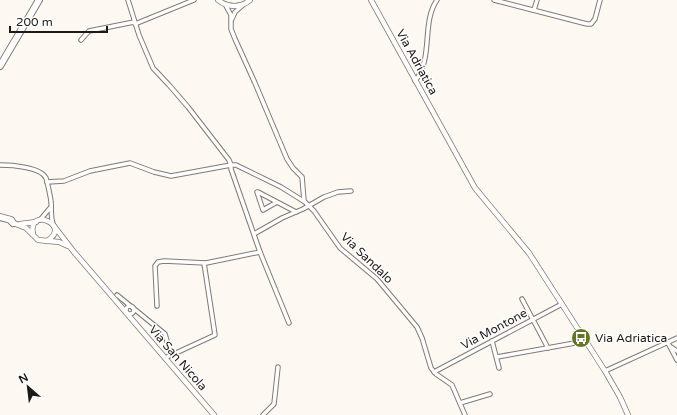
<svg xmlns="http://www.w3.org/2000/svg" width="677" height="415" font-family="'Varela Round',sans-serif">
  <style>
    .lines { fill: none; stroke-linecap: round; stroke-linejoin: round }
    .street-casing { stroke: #807a76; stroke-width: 5.5 }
    .secondary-casing { stroke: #807a76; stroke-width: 6 }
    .highway-casing { stroke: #807a76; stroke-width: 8 }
    .street { stroke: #fff; stroke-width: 3.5 }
    .secondary { stroke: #fff; stroke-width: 4.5 }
    .highway { stroke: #fff; stroke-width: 6 }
    .labels { text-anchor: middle; stroke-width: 3; stroke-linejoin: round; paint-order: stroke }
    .street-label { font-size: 12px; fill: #1c1a18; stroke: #fff }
    .poi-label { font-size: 12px; fill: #1c1a18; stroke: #fff; text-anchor: start }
  </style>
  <rect width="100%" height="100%" fill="#fef8f2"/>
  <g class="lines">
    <!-- street casing -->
    <g class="street-casing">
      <g id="street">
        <polyline points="128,0 139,35 153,68 169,85 188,107 229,160 231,165 236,165 281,187 305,202 314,211 340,248 377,279 417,327 422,338 431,368 436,374 452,385 465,415"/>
        <polyline points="494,0 587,24 591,24 595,19 600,0"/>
        <polyline points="225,4 231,15 231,29 235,39 255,83 287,159 293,168 302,177 304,201"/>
        <polyline points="534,10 537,0"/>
        <polyline points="232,19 235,12 243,5"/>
        <polyline points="135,24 194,0"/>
        <polyline points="81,40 89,31 134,22"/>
        <path d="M 415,81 C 434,58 421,23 437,0"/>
        <path d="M 0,165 C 11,165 41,167 46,178 C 47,181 51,199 51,202 C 52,211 50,214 53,224"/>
        <polyline points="47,182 64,181 90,171 130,163 154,172 171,176 231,165 231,169 260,252 206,263 164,261 158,262 155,266 157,306"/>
        <polyline points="277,202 263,210 257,192 258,192 296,212"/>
        <polyline points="40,220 50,208"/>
        <polyline points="254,234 282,218 303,209 324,197 338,192 351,191"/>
        <polyline points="260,252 289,323"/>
        <polyline points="117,295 165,334 171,355"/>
        <polyline points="522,299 548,348"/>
        <circle cx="130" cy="310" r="4"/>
        <polyline points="492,341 499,368"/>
        <polyline points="668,343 677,360"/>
        <polyline points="671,347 677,351"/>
        <polyline points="497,357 586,341"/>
        <polyline points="165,358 215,335 204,263"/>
        <polyline points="605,371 677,338"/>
        <polyline points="434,372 562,304"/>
        <polyline points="460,403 490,394"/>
        <polyline points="263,415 274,404 278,367"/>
      </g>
    </g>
    <!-- secondary casing -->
    <g class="secondary-casing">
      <g id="secondary">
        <path d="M 218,0 C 228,8 241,8 250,0"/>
        <polyline points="371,0 475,188 529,253 605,371 620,397 628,415"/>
        <polyline points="11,222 26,228 38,240 59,242 68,246"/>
        <polyline points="20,224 36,222"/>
        <polyline points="54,226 74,252 214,415"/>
        <path d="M 33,234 C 27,206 73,225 47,241"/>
      </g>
    </g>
    <!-- highway casing -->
    <g class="highway-casing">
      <g id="highway">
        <polyline points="0,66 39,0"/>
        <polyline points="0,217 11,220 13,223"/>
      </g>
    </g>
    <!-- street -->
    <use href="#street" class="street"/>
    <!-- secondary -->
    <use href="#secondary" class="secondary"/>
    <!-- highway -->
    <use href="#highway" class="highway"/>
  </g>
  <!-- icons -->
  <defs>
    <g id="bus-disc" transform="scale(1)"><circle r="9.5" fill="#617627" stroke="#fff"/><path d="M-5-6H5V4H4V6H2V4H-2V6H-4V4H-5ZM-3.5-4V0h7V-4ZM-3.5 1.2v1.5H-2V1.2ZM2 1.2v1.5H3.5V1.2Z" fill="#fff"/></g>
  </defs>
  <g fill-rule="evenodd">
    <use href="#bus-disc" x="581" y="338"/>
  </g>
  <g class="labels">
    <!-- street labels -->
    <g class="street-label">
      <text transform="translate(417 62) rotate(61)" y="4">Via Adriatica</text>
      <text transform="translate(367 258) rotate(44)" y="4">Via Sandalo</text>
      <text transform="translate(494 329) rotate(-28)" y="4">Via Montone</text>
      <text transform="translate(178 358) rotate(49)" y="4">Via San Nicola</text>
    </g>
    <!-- poi labels -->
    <g class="poi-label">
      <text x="595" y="342">Via Adriatica</text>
    </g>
  </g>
  <!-- north arrow -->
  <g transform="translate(28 387) rotate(332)" stroke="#ffffff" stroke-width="3" paint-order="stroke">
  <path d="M0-3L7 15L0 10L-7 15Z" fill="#1c1a18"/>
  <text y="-6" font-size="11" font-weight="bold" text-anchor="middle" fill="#1c1a18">N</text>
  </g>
  <!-- scale -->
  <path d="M10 26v6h97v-6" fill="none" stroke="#1c1a18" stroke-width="2"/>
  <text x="16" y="26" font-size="12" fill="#1c1a18" stroke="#ffffff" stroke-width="3" paint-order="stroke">200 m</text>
</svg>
